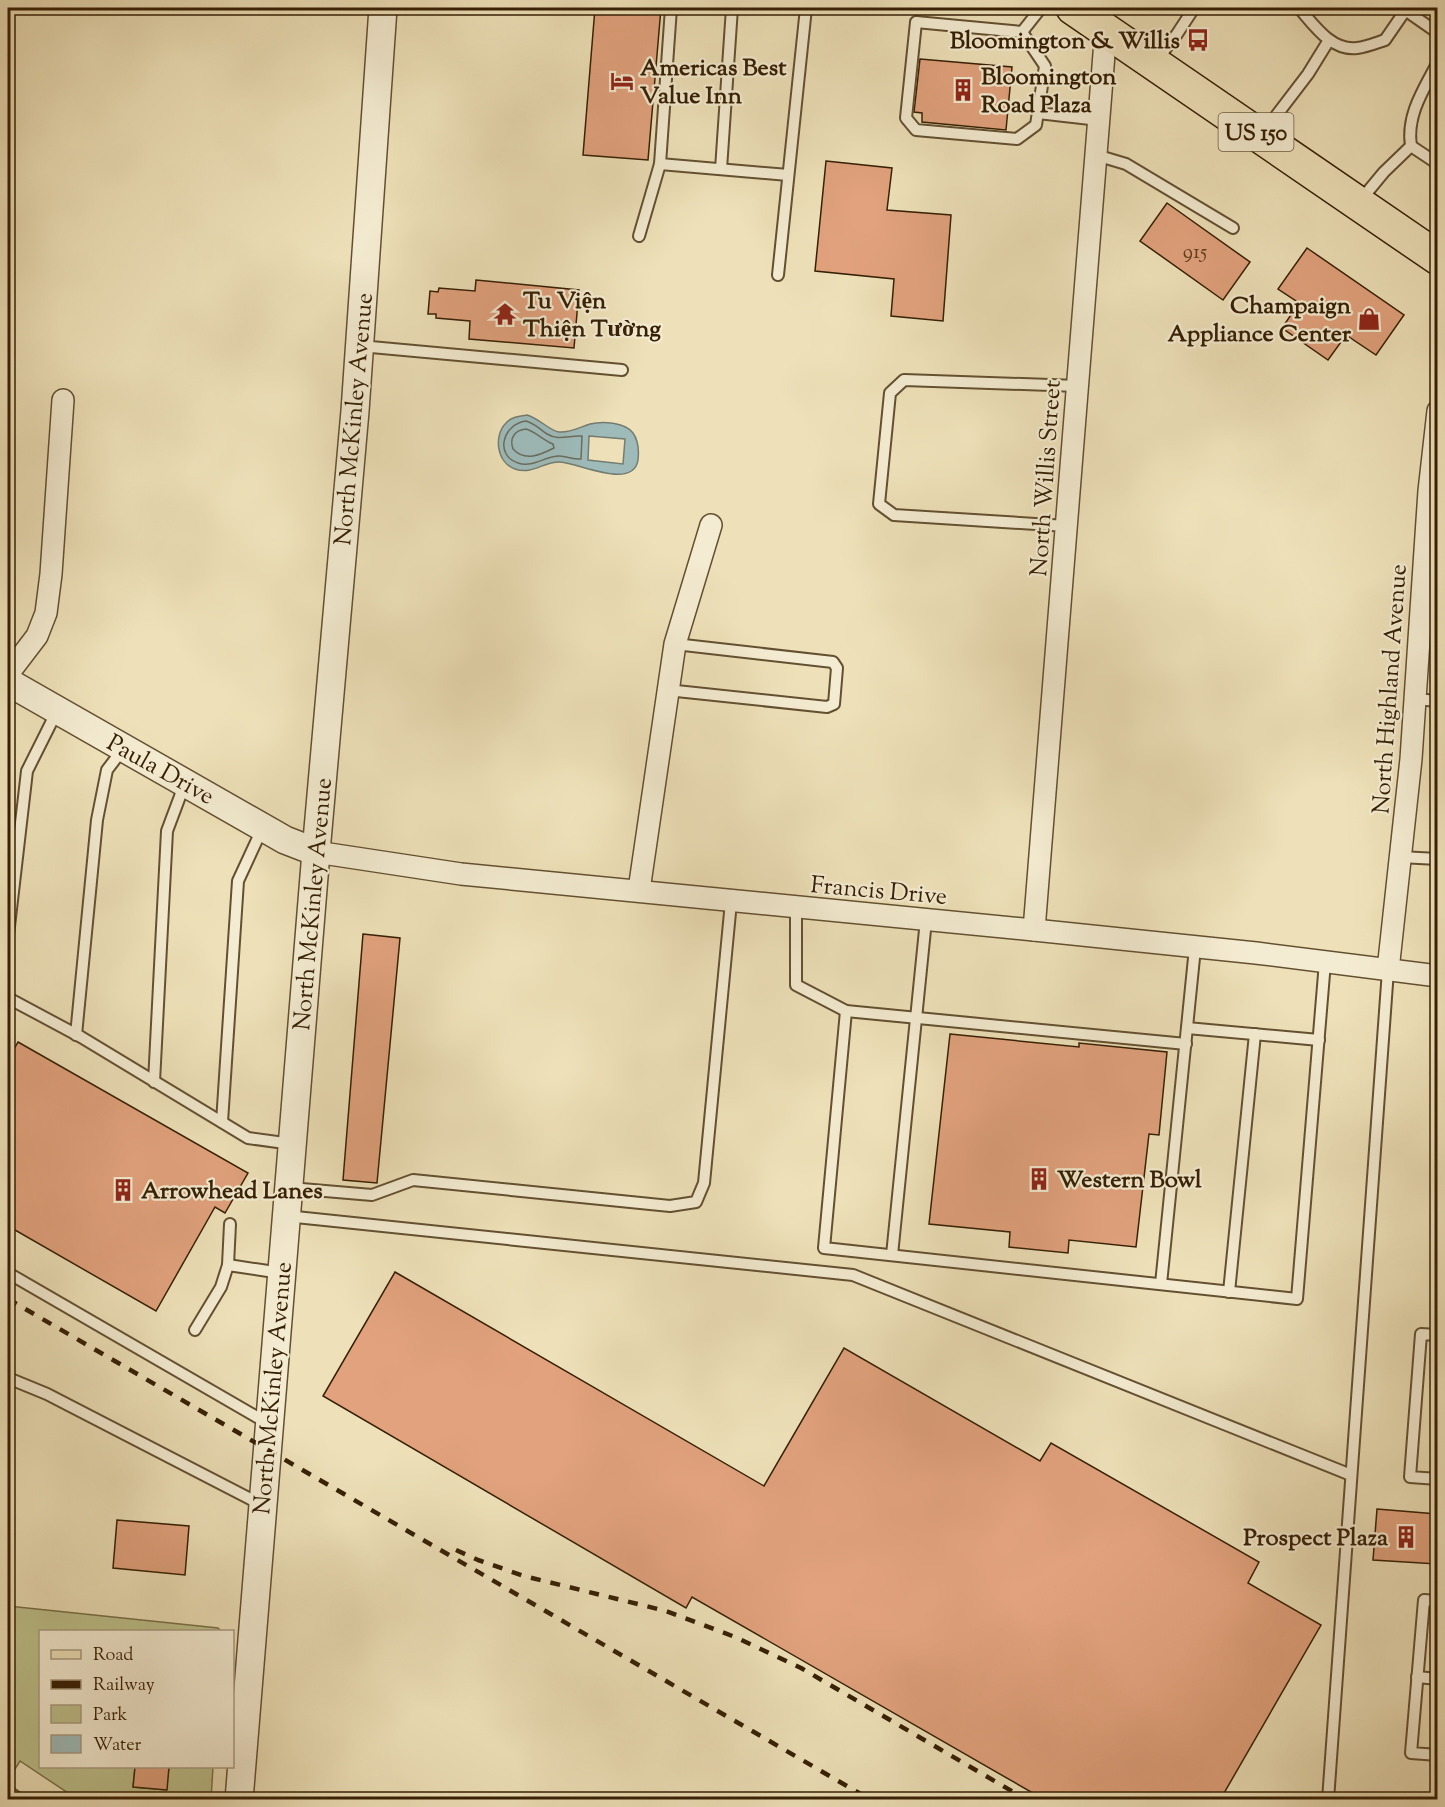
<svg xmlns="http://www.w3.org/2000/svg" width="1445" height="1807" font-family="'Sorts Mill Goudy',serif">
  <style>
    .green { fill: #bdc18c; stroke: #797048; stroke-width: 1.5 }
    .water { fill: #9ebbba; stroke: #747d71; stroke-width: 1.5; fill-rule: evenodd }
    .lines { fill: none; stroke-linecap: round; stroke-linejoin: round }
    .shore { stroke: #6a6d5f; stroke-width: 1.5 }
    .building { fill: #e1a27d; stroke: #351f04; stroke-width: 1.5 }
    .service-casing { stroke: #635031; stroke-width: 14 }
    .minor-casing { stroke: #635031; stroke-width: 24 }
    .tertiary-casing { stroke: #635031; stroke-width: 30 }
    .primary-casing { stroke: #351f04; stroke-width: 36 }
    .service { stroke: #f4ecd2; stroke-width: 10 }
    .minor { stroke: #f4ecd2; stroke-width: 21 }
    .tertiary { stroke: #f4ecd2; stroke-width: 27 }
    .primary { stroke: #eee1b9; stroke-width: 33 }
    .rail { stroke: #351f04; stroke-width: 4.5; stroke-dasharray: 10 10; stroke-linecap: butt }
    .labels { text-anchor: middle; stroke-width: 4.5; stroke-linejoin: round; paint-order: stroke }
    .number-label { font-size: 21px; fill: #604022 }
    .shield { fill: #f4ecd2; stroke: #6e5c42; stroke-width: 1.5 }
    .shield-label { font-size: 22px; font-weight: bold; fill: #351f04 }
    .poi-label { font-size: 24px; font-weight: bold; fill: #351f04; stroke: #f4ecd2; text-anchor: start }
    .street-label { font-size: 24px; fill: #351f04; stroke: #f4ecd2 }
  </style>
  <rect width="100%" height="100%" fill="#eee1b9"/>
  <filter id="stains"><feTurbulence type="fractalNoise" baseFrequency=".00333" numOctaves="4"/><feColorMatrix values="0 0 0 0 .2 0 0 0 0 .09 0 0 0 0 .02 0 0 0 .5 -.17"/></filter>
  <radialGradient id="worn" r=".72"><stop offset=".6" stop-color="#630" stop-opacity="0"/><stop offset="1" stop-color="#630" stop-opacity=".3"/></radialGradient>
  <!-- green -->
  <polygon class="green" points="8,1606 218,1628 221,1631 40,1632 40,1766 135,1767 133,1787 166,1790 169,1767 213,1767 211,1799 74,1799 74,1797 20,1761 10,1777 8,1775"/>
  <!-- water -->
  <path class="water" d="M 527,415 C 540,419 550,431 559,432 C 570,433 580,427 590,424 C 602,421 625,422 633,433 C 638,440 639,451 638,460 C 633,491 577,462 559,462 C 543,462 532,475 515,469 C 497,463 493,436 506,423 C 511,417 520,416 527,415 ZM 589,436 L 625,439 L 623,464 L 588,460 Z"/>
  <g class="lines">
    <!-- shore -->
    <g class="shore">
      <path d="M 526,421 C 536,424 539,429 547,434 C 558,441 570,435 582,436 L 581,459 C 574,460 567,456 559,456 C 545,456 533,468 518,463 C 494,455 503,424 526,421 Z"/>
      <path d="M 526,429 C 536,432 543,440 553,444 L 554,448 C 540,455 525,462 513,449 C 509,438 515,430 526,429 Z"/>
    </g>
  </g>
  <!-- building -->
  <g class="building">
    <polygon points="595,8 661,8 648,160 583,155"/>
    <polygon points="920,59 1012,67 1006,130 922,122 922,113 914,112"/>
    <polygon points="826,161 892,168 887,210 951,215 943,321 891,316 894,279 815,271"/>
    <polygon points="1167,203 1250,262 1223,300 1140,241"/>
    <polygon points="1307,248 1404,315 1376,355 1346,335 1328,360 1282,328 1299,303 1278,289"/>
    <polygon points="476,280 579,290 574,348 469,339 470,321 436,318 436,314 428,314 430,291 438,292 439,288 475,291"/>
    <polygon points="363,934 400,938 377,1183 343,1180"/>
    <polygon points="950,1034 1079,1047 1079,1043 1167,1052 1159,1135 1149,1134 1136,1247 1069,1240 1068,1253 1009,1247 1010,1232 929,1224"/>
    <polygon points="18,1042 248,1173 225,1213 215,1207 156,1311 8,1226 8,1060"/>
    <polygon points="395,1272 764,1486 844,1348 1040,1461 1051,1443 1259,1562 1248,1583 1321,1625 1220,1800 1045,1800 692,1597 686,1608 323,1396"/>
    <polygon points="1377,1509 1437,1514 1437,1564 1373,1560"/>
    <polygon points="117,1520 189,1526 185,1575 113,1568"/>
    <polygon points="135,1767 169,1767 167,1790 133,1787"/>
  </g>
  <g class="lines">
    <!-- service casing -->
    <g class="service-casing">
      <g id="service">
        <polyline points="671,8 660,164 788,175"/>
        <path d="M 1299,8 C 1314,25 1331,51 1357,48 C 1366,47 1376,43 1385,40 L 1407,8"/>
        <polyline points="1405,10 1438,33"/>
        <polygon points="916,22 1022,32 1045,66 1036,125 1017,139 916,130 906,118"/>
        <polyline points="1022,32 1041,8"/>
        <polyline points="1156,61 1177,34 1194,8"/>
        <polyline points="1038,113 1099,120"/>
        <polyline points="1263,133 1308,74 1329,40"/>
        <path d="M 1411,146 C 1406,115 1424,89 1438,62"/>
        <polyline points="1096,155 1126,164 1233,228"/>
        <polyline points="721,169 732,8"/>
        <polyline points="1360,201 1384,172 1411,146 1438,164"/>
        <polyline points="639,236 660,164"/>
        <polyline points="778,275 806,8"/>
        <polyline points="360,346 622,370"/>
        <polyline points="1067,526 894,515 879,504 890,393 904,380 1078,386"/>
        <polyline points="667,690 827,707 834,704 837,668 833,662 675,644"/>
        <polyline points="1415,699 1438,701"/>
        <polyline points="1400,857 1438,859"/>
        <polyline points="796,908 796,985 846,1011"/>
        <polyline points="8,935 27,771 57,711"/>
        <polyline points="8,998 81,1037 248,1138 292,1144"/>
        <polyline points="1187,1028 1319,1040"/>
        <polyline points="76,1035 97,820 107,770 123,749"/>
        <polyline points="1186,1044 846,1011 824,1248 1297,1299 1325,962"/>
        <polyline points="154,1082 167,831 185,783"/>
        <polyline points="222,1122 238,881 263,827"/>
        <polyline points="290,1188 372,1195 413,1180 670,1206 696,1202 704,1183 731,902"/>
        <polyline points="286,1216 853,1275 1351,1475"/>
        <polyline points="892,1255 926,920"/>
        <polyline points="228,1265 281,1273"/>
        <polyline points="8,1273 269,1424"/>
        <polyline points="1161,1284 1195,948"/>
        <polyline points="1229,1292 1255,1034"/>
        <polyline points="195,1330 221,1287 228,1265 230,1224"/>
        <polyline points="1438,1335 1421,1334 1410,1477 1438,1479"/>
        <polyline points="8,1378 47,1394 262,1505"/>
        <polyline points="1438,1601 1424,1600 1411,1753 1438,1755"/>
        <polyline points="1417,1677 1438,1679"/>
        <polyline points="8,1791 20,1800"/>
        <polyline points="1328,1800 1388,970"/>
      </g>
    </g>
    <!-- minor casing -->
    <g class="minor-casing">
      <g id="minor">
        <polyline points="8,674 37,636 46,613 51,574 63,400"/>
        <polyline points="316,852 461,874 1034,930 1256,953 1438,976"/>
        <polyline points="639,890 675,644 711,525"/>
        <polyline points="1034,930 1106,29"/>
        <polyline points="1388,970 1411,759 1429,491 1438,411"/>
      </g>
    </g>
    <!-- tertiary casing -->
    <g class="tertiary-casing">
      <g id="tertiary">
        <polyline points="8,682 285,840 316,852"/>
        <polyline points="239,1800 316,852 355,411 383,8"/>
      </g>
    </g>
    <!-- primary casing -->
    <g class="primary-casing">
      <polyline id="primary" points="1073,8 1438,258"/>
    </g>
    <!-- service -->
    <use href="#service" class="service"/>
    <!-- minor -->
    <use href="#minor" class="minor"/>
    <!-- tertiary -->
    <use href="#tertiary" class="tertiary"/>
    <!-- primary -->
    <use href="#primary" class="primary"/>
    <!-- rail -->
    <g class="rail">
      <polyline points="8,1299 871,1800"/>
      <polyline points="456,1550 478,1560 524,1576 666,1611 735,1637 801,1668 1027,1800"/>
    </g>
  </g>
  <!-- icons -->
  <defs>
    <g id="bus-bare" transform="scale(1.8)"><path d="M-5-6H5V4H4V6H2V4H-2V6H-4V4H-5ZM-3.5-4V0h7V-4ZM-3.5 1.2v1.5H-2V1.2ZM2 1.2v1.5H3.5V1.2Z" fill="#8f2418" stroke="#f4ecd2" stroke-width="2.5" paint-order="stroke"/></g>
    <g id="hotel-bare" transform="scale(1.8)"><path d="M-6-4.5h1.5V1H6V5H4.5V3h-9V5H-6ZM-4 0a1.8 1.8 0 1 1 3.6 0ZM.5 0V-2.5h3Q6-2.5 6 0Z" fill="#8f2418" stroke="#f4ecd2" stroke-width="2.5" paint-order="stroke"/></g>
    <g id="building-bare" transform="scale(1.8)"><path d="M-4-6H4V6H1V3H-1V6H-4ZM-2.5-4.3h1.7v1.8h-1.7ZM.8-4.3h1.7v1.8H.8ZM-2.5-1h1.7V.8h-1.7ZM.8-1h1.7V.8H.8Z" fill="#8f2418" stroke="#f4ecd2" stroke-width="2.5" paint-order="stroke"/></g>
    <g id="temple-bare" transform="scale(1.8)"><path d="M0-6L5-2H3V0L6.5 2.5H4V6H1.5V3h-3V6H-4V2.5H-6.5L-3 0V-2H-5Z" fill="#8f2418" stroke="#f4ecd2" stroke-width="2.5" paint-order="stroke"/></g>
    <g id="shop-bare" transform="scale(1.8)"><path d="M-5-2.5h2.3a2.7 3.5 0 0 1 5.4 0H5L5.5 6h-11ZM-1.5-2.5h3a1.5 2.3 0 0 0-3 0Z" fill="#8f2418" stroke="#f4ecd2" stroke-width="2.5" paint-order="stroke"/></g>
  </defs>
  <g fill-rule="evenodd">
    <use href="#bus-bare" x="1198" y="40"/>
    <use href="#hotel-bare" x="622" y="81"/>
    <use href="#building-bare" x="963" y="90"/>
    <use href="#temple-bare" x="505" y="314"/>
    <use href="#shop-bare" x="1369" y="319"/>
    <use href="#building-bare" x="1039" y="1179"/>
    <use href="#building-bare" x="123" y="1190"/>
    <use href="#building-bare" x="1406" y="1537"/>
  </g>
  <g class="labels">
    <!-- number labels -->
    <g class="number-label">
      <text x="1195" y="258">915</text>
    </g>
    <!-- shield labels -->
    <rect class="shield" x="1218.5" y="113" width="75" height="38" rx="4.5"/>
    <g class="shield-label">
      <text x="1256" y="140">US 150</text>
    </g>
    <!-- poi labels -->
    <g class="poi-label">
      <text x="1180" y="48" text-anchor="end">Bloomington &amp; Willis</text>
      <text x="640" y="75">Americas Best<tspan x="640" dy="28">Value Inn</tspan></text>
      <text x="981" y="84">Bloomington<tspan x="981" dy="28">Road Plaza</tspan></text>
      <text x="523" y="308">Tu Viện<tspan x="523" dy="28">Thiện Tường</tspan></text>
      <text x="1351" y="313" text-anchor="end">Champaign<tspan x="1351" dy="28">Appliance Center</tspan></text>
      <text x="1057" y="1187">Western Bowl</text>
      <text x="141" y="1198">Arrowhead Lanes</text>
      <text x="1388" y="1545" text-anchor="end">Prospect Plaza</text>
    </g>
    <!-- street labels -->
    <g class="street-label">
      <text transform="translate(353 419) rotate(-85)" y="8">North McKinley Avenue</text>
      <text transform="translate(1045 478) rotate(-86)" y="8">North Willis Street</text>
      <text transform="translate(1389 689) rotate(-86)" y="8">North Highland Avenue</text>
      <text transform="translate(161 769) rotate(29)" y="8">Paula Drive</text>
      <text transform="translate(879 890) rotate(5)" y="8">Francis Drive</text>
      <text transform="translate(312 904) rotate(-85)" y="8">North McKinley Avenue</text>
      <text transform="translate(272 1388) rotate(-85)" y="8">North McKinley Avenue</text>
    </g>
  </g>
  <!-- margin -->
  <rect width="1445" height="1807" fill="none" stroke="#eee1b9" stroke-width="30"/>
  <rect x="9" y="9" width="1427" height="1789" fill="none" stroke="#351f04" stroke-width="3"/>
  <rect x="15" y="15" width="1415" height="1777" fill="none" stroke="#351f04" stroke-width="1.5"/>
  <!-- legend -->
  <rect x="39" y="1630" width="195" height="138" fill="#f4ecd2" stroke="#a89a80" stroke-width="1.5"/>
  <rect x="51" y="1650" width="30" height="9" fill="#eee1b9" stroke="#a89a80" stroke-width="1.5"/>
  <text x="93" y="1660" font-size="18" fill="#351f04">Road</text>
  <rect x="51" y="1680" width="30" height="9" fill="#351f04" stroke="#a89a80" stroke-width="1.5"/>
  <text x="93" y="1690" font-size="18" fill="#351f04">Railway</text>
  <rect x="51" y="1705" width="30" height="18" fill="#bdc18c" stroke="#a89a80" stroke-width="1.5"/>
  <text x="93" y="1720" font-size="18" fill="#351f04">Park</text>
  <rect x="51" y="1735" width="30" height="18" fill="#9ebbba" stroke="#a89a80" stroke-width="1.5"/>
  <text x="93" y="1750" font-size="18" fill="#351f04">Water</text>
  <rect width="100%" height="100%" filter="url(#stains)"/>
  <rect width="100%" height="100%" fill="url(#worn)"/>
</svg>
